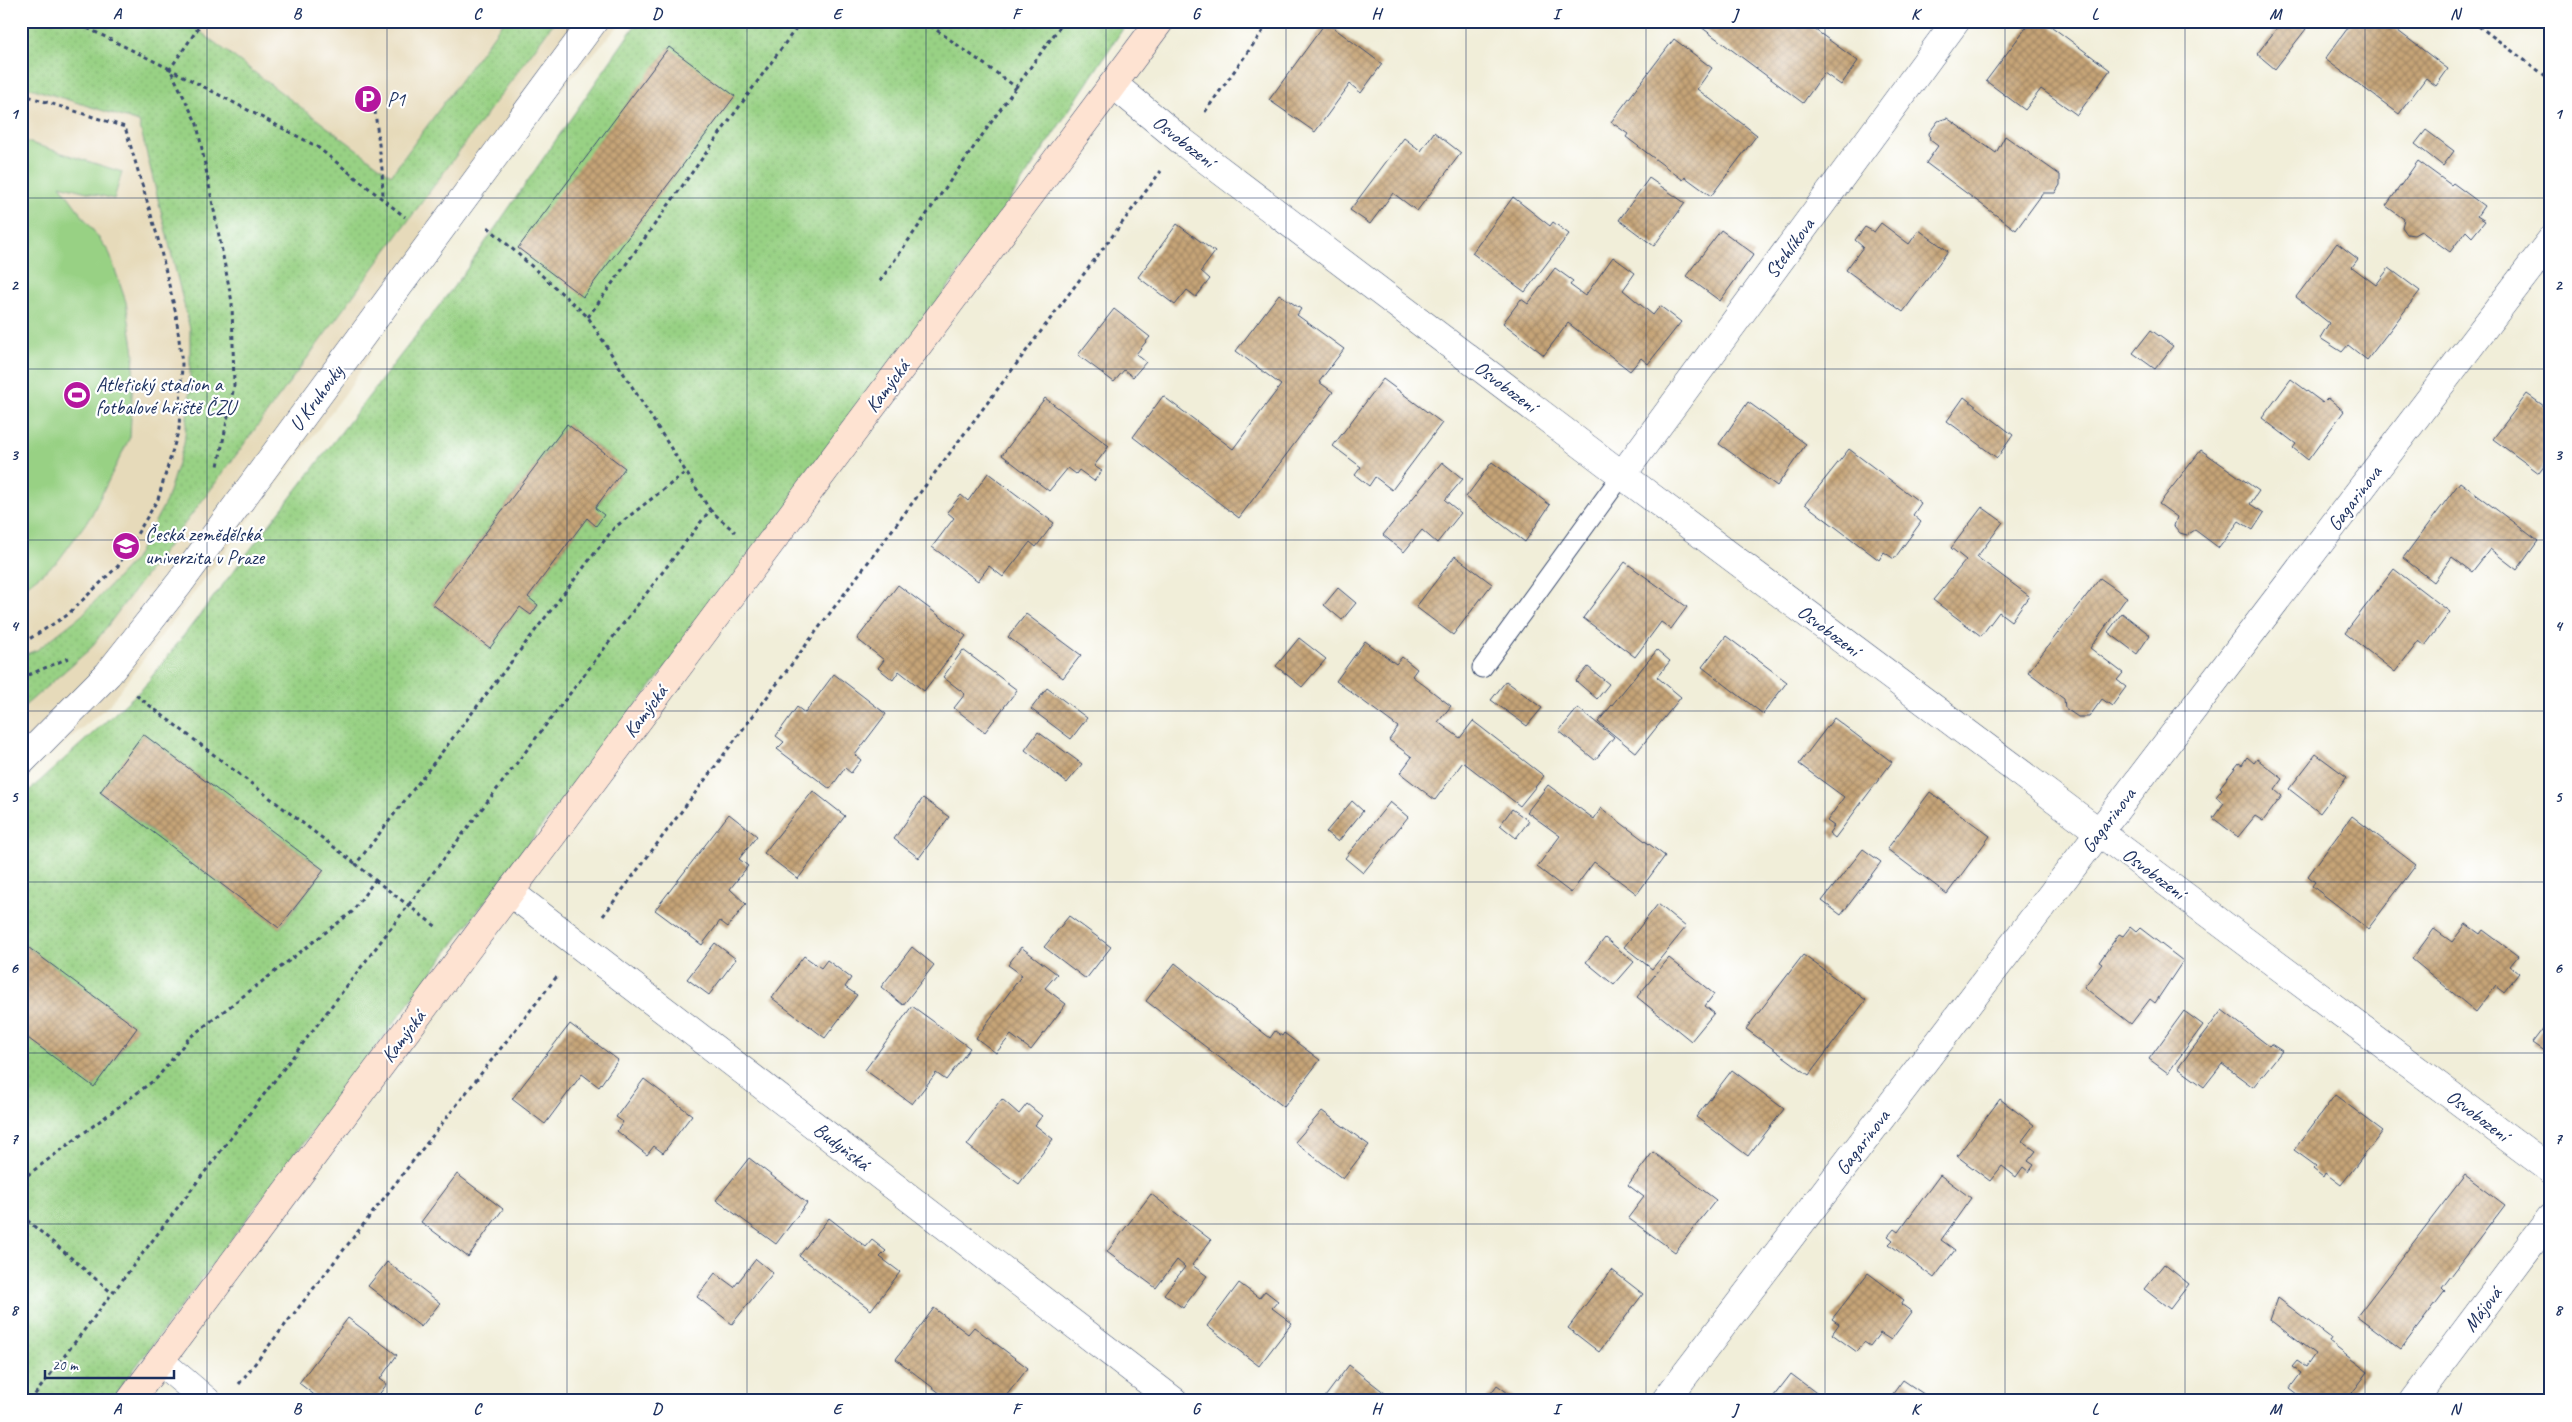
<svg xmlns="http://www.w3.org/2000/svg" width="2572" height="1422" font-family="Caveat,sans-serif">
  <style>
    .built { fill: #e6daba }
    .grass { fill: url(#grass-dots); stroke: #5a8071; fill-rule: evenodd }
    .pitch { fill: #98d184; stroke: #5a8071 }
    .building { fill: url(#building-cross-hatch) }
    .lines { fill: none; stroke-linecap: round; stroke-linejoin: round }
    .lane-casing { stroke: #3b4c70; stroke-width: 21 }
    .street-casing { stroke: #3b4c70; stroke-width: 29 }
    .secondary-casing { stroke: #3b4c70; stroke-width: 29 }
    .path { stroke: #3b4c70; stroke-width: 3; stroke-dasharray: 4 4; stroke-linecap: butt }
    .lane { stroke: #fff; stroke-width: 19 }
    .street { stroke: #fff; stroke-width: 28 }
    .secondary { stroke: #fee3d2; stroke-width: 28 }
    .grid { fill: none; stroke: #1b2f5e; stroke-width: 1; stroke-opacity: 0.55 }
    .labels { text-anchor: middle; stroke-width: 4.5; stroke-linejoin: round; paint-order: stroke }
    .poi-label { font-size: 20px; fill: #1b2f5e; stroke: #fff; text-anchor: start }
    .street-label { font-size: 20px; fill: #1b2f5e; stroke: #fff }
    .neatline { fill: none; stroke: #1b2f5e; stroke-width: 2 }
    .grid-label { font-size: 16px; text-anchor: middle; font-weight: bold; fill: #1b2f5e }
  </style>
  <defs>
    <pattern id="grass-dots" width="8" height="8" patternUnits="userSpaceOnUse" patternTransform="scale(1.25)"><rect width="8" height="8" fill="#98d184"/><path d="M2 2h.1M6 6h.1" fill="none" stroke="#82b474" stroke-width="1.8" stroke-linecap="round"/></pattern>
    <pattern id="building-cross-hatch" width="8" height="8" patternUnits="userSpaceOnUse" patternTransform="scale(1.25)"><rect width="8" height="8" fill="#c6a477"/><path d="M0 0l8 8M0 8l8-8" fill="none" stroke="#a08665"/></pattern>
  </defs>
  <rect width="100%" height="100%" fill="#fff"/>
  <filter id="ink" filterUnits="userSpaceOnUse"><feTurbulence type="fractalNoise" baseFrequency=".02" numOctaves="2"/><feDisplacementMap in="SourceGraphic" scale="10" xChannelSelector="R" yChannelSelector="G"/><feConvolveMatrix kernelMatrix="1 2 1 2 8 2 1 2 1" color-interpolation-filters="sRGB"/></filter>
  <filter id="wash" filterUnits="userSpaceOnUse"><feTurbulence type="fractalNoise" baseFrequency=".0096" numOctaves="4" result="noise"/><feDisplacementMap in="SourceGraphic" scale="20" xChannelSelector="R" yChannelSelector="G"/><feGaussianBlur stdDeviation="1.12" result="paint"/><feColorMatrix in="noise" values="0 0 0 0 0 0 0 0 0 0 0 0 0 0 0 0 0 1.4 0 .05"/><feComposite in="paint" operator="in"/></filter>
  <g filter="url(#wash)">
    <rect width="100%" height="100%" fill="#f1eed9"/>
    <!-- built -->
    <polygon class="built" points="21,21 623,21 460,202 351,386 108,706 21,780"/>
    <!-- grass -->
    <g class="grass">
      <polygon points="21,21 186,21 391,175 504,21 555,21 214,485 90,649 21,709 21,656 37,650 82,615 135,559 166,501 184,444 190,392 190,329 139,122 21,85"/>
      <path d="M 638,21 L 1128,21 L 994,224 L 752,558 L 541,827 L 110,1401 L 21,1401 L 21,1033 L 94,1087 L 137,1028 L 21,942 L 21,798 L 143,688 L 462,276 ZM 567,424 L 625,468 L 595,508 L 596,525 L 587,518 L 528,597 L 538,605 L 531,615 L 520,607 L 490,648 L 432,604 ZM 143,734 L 324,870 L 280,928 L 100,793 Z"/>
    </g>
    <!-- pitch -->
    <polygon class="pitch" points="21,140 122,172 114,199 60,185 109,252 126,302 134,353 130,437 91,516 58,561 21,590"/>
    <g id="blocks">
      <!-- building -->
      <g class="building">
        <polygon points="1693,21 1803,21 1858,61 1841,85 1824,73 1803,103"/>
        <polygon points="2031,21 2044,21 2110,70 2077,115 2041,89 2025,110 1986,81"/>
        <polygon points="2279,21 2296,21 2306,29 2275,69 2257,54 2281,23"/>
        <polygon points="2353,21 2385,21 2448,69 2436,86 2426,78 2399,114 2325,59"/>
        <polygon points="1326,22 1382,64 1361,93 1350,84 1315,132 1269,100"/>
        <polygon points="1674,39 1712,68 1697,89 1757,135 1711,196 1685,177 1683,180 1626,137 1628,134 1611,122"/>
        <polygon points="669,47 735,96 583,297 518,248"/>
        <polygon points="1947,118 1996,153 2005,136 2060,175 2060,185 2055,193 2043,193 2016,230 1926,163 1938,146 1930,140 1929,133 1938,121"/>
        <polygon points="2426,130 2454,151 2443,166 2415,144"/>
        <polygon points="1434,132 1461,153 1417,211 1393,193 1370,224 1350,210 1404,138 1421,151"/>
        <polygon points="2418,161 2451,185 2453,183 2484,206 2477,216 2485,221 2472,237 2466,231 2450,252 2421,231 2414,235 2407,234 2402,227 2404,219 2386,206"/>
        <polygon points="1649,178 1685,203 1654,246 1619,220"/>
        <polygon points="1513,197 1550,226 1553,222 1569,234 1525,292 1472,253"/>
        <polygon points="1881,223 1909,244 1919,230 1948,251 1903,312 1846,270 1863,247 1855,240 1865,227 1874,232"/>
        <polygon points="1177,224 1215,252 1201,271 1210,279 1196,297 1187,290 1175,305 1138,277"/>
        <polygon points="1721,230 1754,254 1720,301 1686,276"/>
        <polygon points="2337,243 2358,259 2352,267 2376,285 2389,268 2420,291 2367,360 2348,345 2342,352 2320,338 2329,323 2296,297"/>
        <polygon points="1613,257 1635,273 1623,290 1653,315 1660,306 1681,322 1648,364 1641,358 1630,371 1568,323 1544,355 1503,323 1521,299 1528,304 1555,268 1573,281 1570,285 1585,296"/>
        <polygon points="1279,294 1301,309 1297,315 1344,349 1319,382 1333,392 1239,518 1133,437 1163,396 1233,449 1281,385 1236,351"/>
        <polygon points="1114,309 1150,337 1136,354 1146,362 1133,377 1124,370 1114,382 1078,355"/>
        <polygon points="2151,330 2173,346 2155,369 2133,353"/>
        <polygon points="1383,379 1442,423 1392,490 1375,477 1369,486 1355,475 1361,467 1333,446"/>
        <polygon points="2291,379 2323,403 2328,398 2344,411 2308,460 2293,448 2296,444 2262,418"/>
        <polygon points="2527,394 2551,411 2551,457 2539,473 2493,439"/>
        <polygon points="1964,397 2013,435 1997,458 1947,421"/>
        <polygon points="1045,398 1109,446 1094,466 1102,471 1094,481 1079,470 1076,474 1068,468 1049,491 1002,455"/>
        <polygon points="1748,402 1806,444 1777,486 1719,444"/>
        <polygon points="567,424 625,468 595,508 604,515 596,526 587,518 528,597 538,605 531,615 520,607 490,648 432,604"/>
        <polygon points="1849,449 1921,503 1913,515 1921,522 1894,559 1884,552 1879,560 1805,504"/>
        <polygon points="2201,450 2259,491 2250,504 2264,513 2253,530 2239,521 2219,548 2195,530 2187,535 2180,533 2174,526 2177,517 2159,504"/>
        <polygon points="1442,462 1463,479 1445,500 1461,513 1437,543 1422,530 1404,552 1383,535"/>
        <polygon points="1492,462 1550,505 1525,542 1466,497"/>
        <polygon points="988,473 1054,523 1036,547 1030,542 1003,577 989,566 978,581 932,547 954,518 947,512 961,495 968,501"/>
        <polygon points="2460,482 2538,541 2517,570 2490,549 2472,572 2452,557 2434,582 2403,558"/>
        <polygon points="1982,507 2003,522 1977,557 2029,596 2011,621 1999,612 1981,636 1933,600 1966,560 1951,548"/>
        <polygon points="1455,556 1492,584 1453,635 1416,607"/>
        <polygon points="1625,562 1687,607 1671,629 1661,622 1635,657 1583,618"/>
        <polygon points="2394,569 2450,612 2425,646 2419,641 2395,672 2345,633"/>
        <polygon points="2100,578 2127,597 2090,648 2123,673 2117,680 2126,687 2112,706 2102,699 2089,717 2078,717 2065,708 2064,699 2028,672"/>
        <polygon points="898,585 966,636 924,691 899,671 893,680 878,668 884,660 857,639"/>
        <polygon points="1338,588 1356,603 1342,620 1324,605"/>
        <polygon points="2122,613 2150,635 2137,654 2108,632"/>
        <polygon points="1026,614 1081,655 1063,678 1008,637"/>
        <polygon points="1726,636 1787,682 1763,714 1702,667"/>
        <polygon points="1299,638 1326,659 1302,687 1276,666"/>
        <polygon points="1365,641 1396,664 1402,657 1417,669 1412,676 1451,706 1438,722 1460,738 1473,721 1544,776 1520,806 1463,762 1435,800 1400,773 1412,757 1389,740 1398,727 1336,681"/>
        <polygon points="963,650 1017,690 985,732 954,708 965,694 943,677"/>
        <polygon points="1657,650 1670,661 1657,677 1681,697 1636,753 1598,722"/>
        <polygon points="1588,667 1609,684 1597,699 1576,681"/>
        <polygon points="834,674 886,714 855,755 861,760 851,773 845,768 830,789 777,749 784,742 776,736 797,707 805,713"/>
        <polygon points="1506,681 1542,708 1527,726 1491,700"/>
        <polygon points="1047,688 1087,718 1071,739 1031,709"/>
        <polygon points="1578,708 1614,737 1595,760 1559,731"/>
        <polygon points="1834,718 1892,762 1835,838 1829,833 1834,826 1827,821 1844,797 1799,764"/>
        <polygon points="1038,732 1082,764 1067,783 1025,750"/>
        <polygon points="143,734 324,870 279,928 100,792"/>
        <polygon points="2316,754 2347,777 2320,813 2289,789"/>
        <polygon points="2247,757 2254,763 2257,759 2283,779 2275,790 2282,796 2263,821 2255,816 2238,837 2213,818 2224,803 2216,797 2222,789 2220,787 2239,763 2242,765"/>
        <polygon points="1548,785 1594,819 1601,808 1665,856 1637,894 1594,862 1571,893 1537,867 1560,836 1527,812"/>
        <polygon points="813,791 845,816 798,879 764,853"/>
        <polygon points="1930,792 1990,836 1947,894 1887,849"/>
        <polygon points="923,798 949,817 919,858 894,839"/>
        <polygon points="1352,801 1363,811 1338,842 1326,832"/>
        <polygon points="1390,802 1408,817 1363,873 1345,858"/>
        <polygon points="1512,809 1529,821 1516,838 1500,825"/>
        <polygon points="729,814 757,836 739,859 748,866 730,889 746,904 728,927 720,921 702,945 655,910"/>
        <polygon points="2352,816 2416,865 2368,929 2312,886 2315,882 2308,876"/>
        <polygon points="1863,849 1881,862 1841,915 1822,901"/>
        <polygon points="1658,904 1686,927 1652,969 1624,947"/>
        <polygon points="1069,916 1111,947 1086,979 1044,947"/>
        <polygon points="2466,924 2480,934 2483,930 2518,956 2510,966 2519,973 2504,992 2496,986 2476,1012 2412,959 2434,929 2452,942"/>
        <polygon points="2130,927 2136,932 2140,928 2183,961 2155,1003 2150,999 2131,1024 2084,987 2102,964 2099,962 2119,934 2123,936"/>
        <polygon points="1605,938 1634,962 1614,985 1586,962"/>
        <polygon points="21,942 137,1028 94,1087 21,1033"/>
        <polygon points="715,943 736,959 709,995 687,979"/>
        <polygon points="912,947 934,965 903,1005 881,987"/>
        <polygon points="1021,947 1057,974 1045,988 1066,1004 1031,1050 1011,1035 996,1053 976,1038 1022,975 1008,965"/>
        <polygon points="1803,955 1866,1000 1809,1075 1746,1029"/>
        <polygon points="804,956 821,968 827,960 851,978 845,987 857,995 825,1038 772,998"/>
        <polygon points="1669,958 1714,994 1705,1006 1714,1013 1691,1041 1637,997"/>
        <polygon points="1175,963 1270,1038 1275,1031 1282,1036 1284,1033 1320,1060 1284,1107 1146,1001"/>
        <polygon points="912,1006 970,1048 946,1080 936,1073 912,1104 865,1070"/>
        <polygon points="2222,1010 2269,1046 2271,1044 2282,1051 2253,1087 2222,1064 2204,1087 2178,1068"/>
        <polygon points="2184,1011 2203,1025 2168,1073 2149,1059"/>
        <polygon points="2551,1018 2551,1056 2532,1043"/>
        <polygon points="570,1024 618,1060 599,1087 582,1074 545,1124 512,1099"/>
        <polygon points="1732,1070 1784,1109 1748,1156 1696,1117"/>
        <polygon points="644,1079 692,1115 663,1153 654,1146 647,1155 617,1131 623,1122 616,1117"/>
        <polygon points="2335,1095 2383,1131 2341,1185 2325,1173 2323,1177 2313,1169 2316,1166 2294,1150"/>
        <polygon points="1002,1099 1019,1114 1027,1104 1042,1116 1035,1125 1053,1139 1019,1184 967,1145"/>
        <polygon points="2000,1099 2034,1125 2022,1141 2036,1151 2028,1161 2034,1165 2029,1172 2023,1167 2016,1177 2002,1166 1990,1181 1957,1156"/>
        <polygon points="1322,1111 1369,1145 1343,1179 1295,1142"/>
        <polygon points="1653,1152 1716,1200 1675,1252 1628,1218 1644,1197 1628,1185"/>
        <polygon points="749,1158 807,1203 776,1244 716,1200"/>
        <polygon points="457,1174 503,1209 468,1257 421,1222"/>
        <polygon points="1940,1175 1971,1198 1941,1240 1955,1250 1934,1278 1889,1244 1893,1240 1888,1236 1894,1229 1898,1232"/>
        <polygon points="2465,1175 2505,1205 2442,1288 2445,1291 2401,1349 2357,1316"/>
        <polygon points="1151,1194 1211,1240 1192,1265 1207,1276 1183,1308 1164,1294 1185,1267 1177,1260 1156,1288 1107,1252"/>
        <polygon points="829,1218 866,1247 872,1240 886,1251 880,1257 900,1272 871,1310 799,1256"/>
        <polygon points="756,1259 773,1273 732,1324 697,1297 715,1273 734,1287"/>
        <polygon points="387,1262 440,1303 421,1327 368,1286"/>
        <polygon points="2164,1264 2189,1284 2170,1309 2144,1289"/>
        <polygon points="1612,1270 1643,1294 1599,1352 1568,1328"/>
        <polygon points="1868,1273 1904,1300 1901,1304 1912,1312 1891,1340 1880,1333 1870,1346 1864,1342 1857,1352 1832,1334 1839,1324 1832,1319"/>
        <polygon points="1239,1283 1259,1298 1265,1291 1278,1301 1272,1308 1292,1323 1259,1366 1207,1326"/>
        <polygon points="2278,1298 2331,1338 2329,1342 2368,1372 2346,1401 2307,1401 2290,1388 2301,1373 2292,1367 2297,1361 2306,1367 2315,1354 2270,1320"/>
        <polygon points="934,1308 968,1334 974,1327 1028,1368 1002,1401 950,1401 896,1359"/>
        <polygon points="348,1318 397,1355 380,1379 387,1384 374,1401 322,1401 299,1383"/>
        <polygon points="1349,1365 1395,1401 1322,1401"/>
        <polygon points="1791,1374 1827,1401 1770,1401"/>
        <polygon points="1903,1380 1931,1399 1930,1401 1900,1401 1892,1395"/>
        <polygon points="1497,1385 1519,1401 1485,1401"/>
      </g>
    </g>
  </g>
  <g filter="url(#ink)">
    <use href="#blocks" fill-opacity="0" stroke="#3b4c70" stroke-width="1"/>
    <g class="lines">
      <!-- lane casing -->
      <g class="lane-casing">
        <polyline id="lane" points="1482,668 1622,475"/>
      </g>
      <!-- street casing -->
      <g class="street-casing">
        <g id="street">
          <polyline points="1113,84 1183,142 1622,475 2551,1170"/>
          <polyline points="1622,475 1956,21"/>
          <polyline points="21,762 108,674 179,584 594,21"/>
          <polyline points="510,892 1174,1401"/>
          <polyline points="160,1361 207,1401"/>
          <polyline points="1665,1401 2551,240"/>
          <polyline points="2413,1401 2551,1217"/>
        </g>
      </g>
      <!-- secondary casing -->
      <g class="secondary-casing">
        <polyline id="secondary" points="130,1401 1160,21"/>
      </g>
      <!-- path -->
      <g class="path">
        <polyline points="73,21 170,69 197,124 232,302 234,386 218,466"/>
        <polyline points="203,21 170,69 316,146 405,217"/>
        <polyline points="924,21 1016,87 1064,21"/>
        <polyline points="2472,21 2551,80"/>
        <polyline points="21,94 125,127 157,235 176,314 182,364 179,429 158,499 118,566 66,616 21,644"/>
        <polyline points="373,95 382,169 383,198"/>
        <polyline points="1205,112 1270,21"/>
        <polyline points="488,227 588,317 710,510"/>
        <polyline points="880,281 1016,87"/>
        <polyline points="588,317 801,21"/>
        <polyline points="21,678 71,657"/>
        <polyline points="136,695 356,864"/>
        <polyline points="375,880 438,928"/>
        <polyline points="603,916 1161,171"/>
        <polyline points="21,1180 157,1078 189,1038 352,912 375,880 356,864 614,528 686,472"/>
        <polyline points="21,1215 112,1293"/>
        <polyline points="239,1384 558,975"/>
        <polyline points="30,1401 710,510 735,532"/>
      </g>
      <!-- lane -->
      <use href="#lane" class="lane"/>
      <!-- street -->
      <use href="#street" class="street"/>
      <!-- secondary -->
      <use href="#secondary" class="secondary"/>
    </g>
  </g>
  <!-- grid -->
  <path class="grid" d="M 207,21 L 207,1401M 387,21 L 387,1401M 567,21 L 567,1401M 747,21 L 747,1401M 926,21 L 926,1401M 1106,21 L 1106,1401M 1286,21 L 1286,1401M 1466,21 L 1466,1401M 1646,21 L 1646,1401M 1825,21 L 1825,1401M 2005,21 L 2005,1401M 2185,21 L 2185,1401M 2365,21 L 2365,1401M 21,198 L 2551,198M 21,369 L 2551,369M 21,540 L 2551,540M 21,711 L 2551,711M 21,882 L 2551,882M 21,1053 L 2551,1053M 21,1224 L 2551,1224"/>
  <!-- icons -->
  <defs>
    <g id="parking-disc" transform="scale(1.4375)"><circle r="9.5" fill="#b5179e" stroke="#fff"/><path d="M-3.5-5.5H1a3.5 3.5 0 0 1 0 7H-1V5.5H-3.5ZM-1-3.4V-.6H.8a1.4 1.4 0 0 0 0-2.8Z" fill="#fff"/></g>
    <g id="stadium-disc" transform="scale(1.4375)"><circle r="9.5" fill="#b5179e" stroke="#fff"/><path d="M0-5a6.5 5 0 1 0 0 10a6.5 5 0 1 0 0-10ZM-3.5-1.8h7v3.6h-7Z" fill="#fff"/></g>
    <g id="university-disc" transform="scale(1.4375)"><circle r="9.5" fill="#b5179e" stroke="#fff"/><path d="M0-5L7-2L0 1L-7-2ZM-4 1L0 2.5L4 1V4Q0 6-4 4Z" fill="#fff"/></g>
  </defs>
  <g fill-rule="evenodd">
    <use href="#parking-disc" x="368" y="99"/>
    <use href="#stadium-disc" x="77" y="395"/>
    <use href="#university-disc" x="126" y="546"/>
  </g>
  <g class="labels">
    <!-- poi labels -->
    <g class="poi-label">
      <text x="387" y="106">P1</text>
      <text x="96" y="391">Atletický stadion a<tspan x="96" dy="23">fotbalové hřiště ČZU</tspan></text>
      <text x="145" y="541">Česká zemědělská<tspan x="145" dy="23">univerzita v Praze</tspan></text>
    </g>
    <!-- street labels -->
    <g class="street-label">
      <text transform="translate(1184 141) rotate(38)" y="7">Osvobození</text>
      <text transform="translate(1789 248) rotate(-54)" y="7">Stehlíkova</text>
      <text transform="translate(887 386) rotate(-53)" y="7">Kamýcká</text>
      <text transform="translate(1506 386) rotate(37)" y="7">Osvobození</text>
      <text transform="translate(316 398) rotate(-54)" y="7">U Kruhovky</text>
      <text transform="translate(2354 498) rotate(-53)" y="7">Gagarinova</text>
      <text transform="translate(1829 630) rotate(37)" y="7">Osvobození</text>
      <text transform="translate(645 711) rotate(-53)" y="7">Kamýcká</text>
      <text transform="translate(2108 820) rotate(-53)" y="7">Gagarinova</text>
      <text transform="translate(2154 873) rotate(37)" y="7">Osvobození</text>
      <text transform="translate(403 1036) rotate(-53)" y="7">Kamýcká</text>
      <text transform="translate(2478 1115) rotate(37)" y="7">Osvobození</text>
      <text transform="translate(1862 1142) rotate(-53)" y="7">Gagarinova</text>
      <text transform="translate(842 1146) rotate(38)" y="7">Budyňská</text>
      <text transform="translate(2482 1309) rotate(-53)" y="7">Májová</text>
    </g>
  </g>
  <!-- margin -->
  <rect width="2572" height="1422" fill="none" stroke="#fff" stroke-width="55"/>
  <!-- scale -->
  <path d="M45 1370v8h129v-8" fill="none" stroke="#1b2f5e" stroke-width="2.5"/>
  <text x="52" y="1370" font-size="15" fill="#1b2f5e" stroke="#ffffff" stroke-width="4" paint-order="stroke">20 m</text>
  <rect x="28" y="28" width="2516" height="1366" class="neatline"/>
  <g class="grid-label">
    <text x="117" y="19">A</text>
    <text x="297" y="19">B</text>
    <text x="477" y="19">C</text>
    <text x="657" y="19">D</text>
    <text x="837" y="19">E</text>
    <text x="1016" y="19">F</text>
    <text x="1196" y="19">G</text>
    <text x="1376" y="19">H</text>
    <text x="1556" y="19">I</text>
    <text x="1735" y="19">J</text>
    <text x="1915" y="19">K</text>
    <text x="2095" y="19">L</text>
    <text x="2275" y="19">M</text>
    <text x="2455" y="19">N</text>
    <text x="14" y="119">1</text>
    <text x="2558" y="119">1</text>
    <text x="14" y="290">2</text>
    <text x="2558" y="290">2</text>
    <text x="14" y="460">3</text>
    <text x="2558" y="460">3</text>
    <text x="14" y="631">4</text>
    <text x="2558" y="631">4</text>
    <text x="14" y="802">5</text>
    <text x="2558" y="802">5</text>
    <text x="14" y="973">6</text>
    <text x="2558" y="973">6</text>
    <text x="14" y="1144">7</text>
    <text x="2558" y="1144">7</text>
    <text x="14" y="1315">8</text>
    <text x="2558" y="1315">8</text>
    <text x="117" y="1414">A</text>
    <text x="297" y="1414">B</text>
    <text x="477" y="1414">C</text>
    <text x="657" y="1414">D</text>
    <text x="837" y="1414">E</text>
    <text x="1016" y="1414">F</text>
    <text x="1196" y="1414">G</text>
    <text x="1376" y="1414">H</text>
    <text x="1556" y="1414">I</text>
    <text x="1735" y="1414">J</text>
    <text x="1915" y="1414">K</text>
    <text x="2095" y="1414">L</text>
    <text x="2275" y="1414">M</text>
    <text x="2455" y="1414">N</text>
  </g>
</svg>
